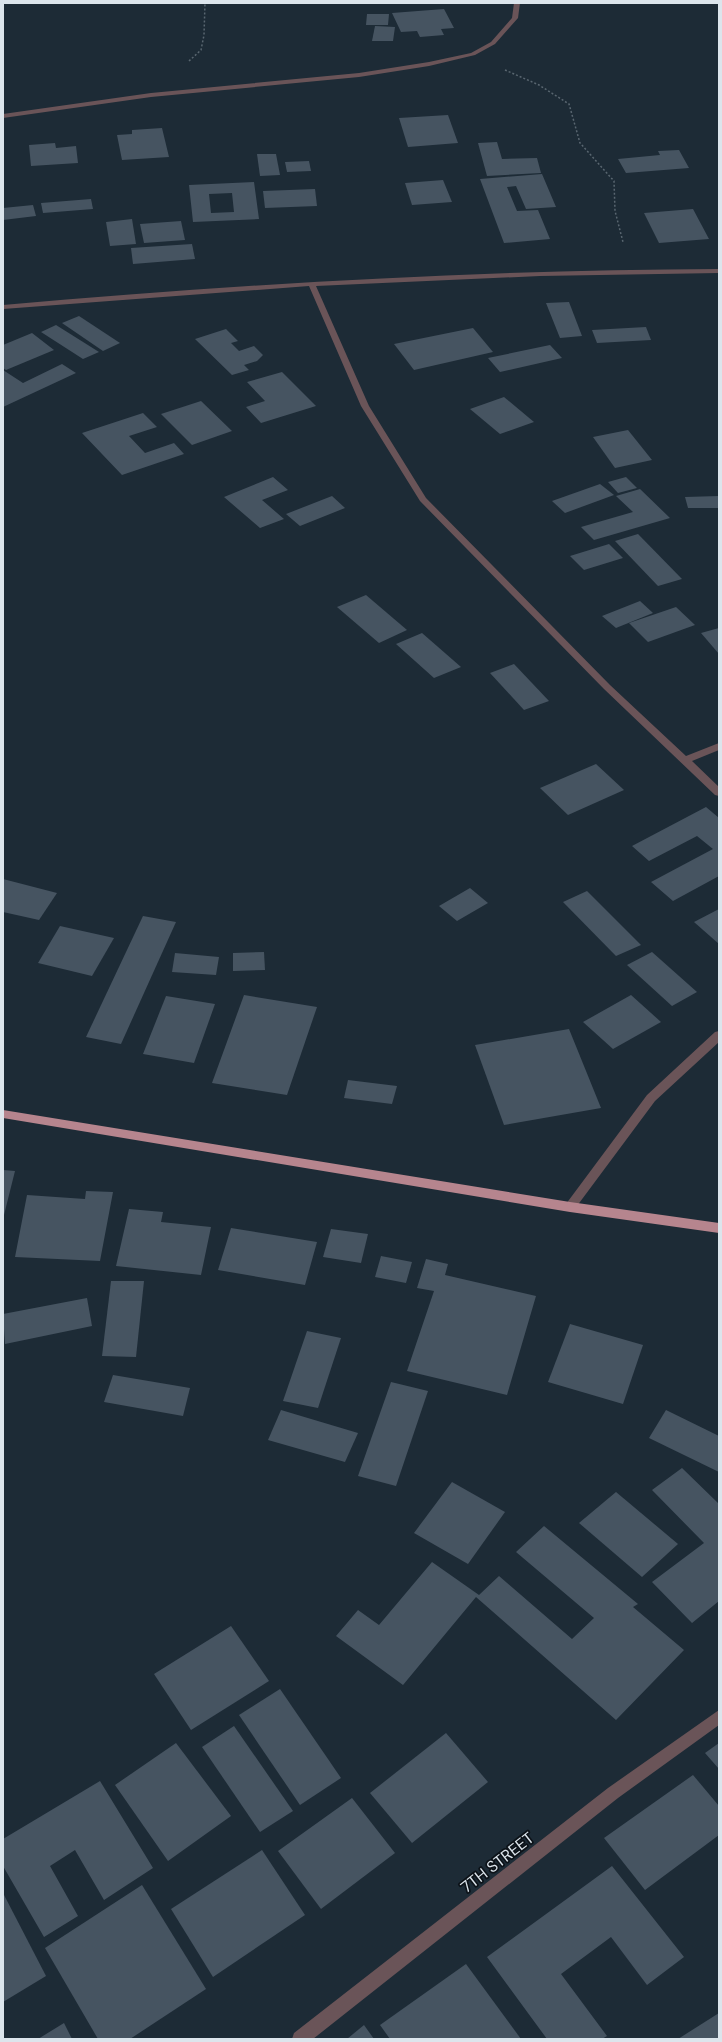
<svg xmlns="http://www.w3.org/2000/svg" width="722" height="2042" font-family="'DM Sans',sans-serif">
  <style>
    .building { fill: #465461; fill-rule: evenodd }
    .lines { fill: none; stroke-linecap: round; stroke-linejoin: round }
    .path { stroke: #596670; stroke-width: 1.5; stroke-dasharray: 2 2; stroke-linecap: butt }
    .minor { fill: #6a5458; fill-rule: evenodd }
    .trunk { fill: #b6858e; fill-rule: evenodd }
    .labels { text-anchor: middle; stroke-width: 3.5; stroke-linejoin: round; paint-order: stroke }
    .near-street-label { font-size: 16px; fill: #dce5ec; stroke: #0c1218 }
  </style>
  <rect width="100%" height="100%" fill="#1d2b36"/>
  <!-- building -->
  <g class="building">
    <polygon points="444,9 454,28 441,29 444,35 420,37 417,31 401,32 392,13"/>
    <polygon points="367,14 389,14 388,25 366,25"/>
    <polygon points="375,26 395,27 393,41 372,41"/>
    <polygon points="448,115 458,143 408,147 399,118"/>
    <polygon points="162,128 169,157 122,160 117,135 132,134 132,130"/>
    <polygon points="497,142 502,159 537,158 541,173 487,176 478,143"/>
    <polygon points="55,143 56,148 76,146 78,163 31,166 29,145"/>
    <polygon points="679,150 689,168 626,173 618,159 660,155 658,151"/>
    <polygon points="257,154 276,154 280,175 260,176"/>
    <polygon points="309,161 311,171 287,172 285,162"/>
    <polygon points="542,174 556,207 526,209 516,186 507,187 517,211 538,210 550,239 504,243 480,179"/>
    <polygon points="443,180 452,202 412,205 405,183"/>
    <path d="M 254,182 L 259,219 L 193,222 L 189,185 ZM 232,193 L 234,212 L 211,213 L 209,194 Z"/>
    <polygon points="315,189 317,206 265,208 263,191"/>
    <polygon points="91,199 93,209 43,213 41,203"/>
    <polygon points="33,205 36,216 3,220 3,208"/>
    <polygon points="693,209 709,239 659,243 644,213"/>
    <polygon points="132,219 136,244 110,246 106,222"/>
    <polygon points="181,221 185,240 144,243 140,224"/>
    <polygon points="192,244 195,259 133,264 131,248"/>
    <polygon points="569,302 582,336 560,338 546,303"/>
    <polygon points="79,316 120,343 103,351 62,323"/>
    <polygon points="56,325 99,352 83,359 41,332"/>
    <polygon points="646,327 651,340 597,343 592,330"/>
    <polygon points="473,328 493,352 414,370 394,344"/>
    <polygon points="226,329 238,341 231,343 239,351 254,346 263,355 257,361 244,365 249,370 232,375 195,339"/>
    <polygon points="32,333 54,350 6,370 3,368 3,345"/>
    <polygon points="550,345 562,358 500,372 488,358"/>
    <polygon points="62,364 76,373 3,407 3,370 23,383"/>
    <polygon points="282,372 316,406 261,423 246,407 265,401 247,382"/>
    <polygon points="504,397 534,422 500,434 470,409"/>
    <polygon points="201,401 232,431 192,445 161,414"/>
    <polygon points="143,413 157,427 129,436 145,453 174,443 184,454 122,475 82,433"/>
    <polygon points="628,430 652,460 615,468 593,437"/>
    <polygon points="273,477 288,490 262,500 284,519 260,528 224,497"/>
    <polygon points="626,477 637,488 618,493 608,482"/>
    <polygon points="600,484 614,495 565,513 552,501"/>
    <polygon points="640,489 670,518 594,540 581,527 633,512 616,496"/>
    <polygon points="332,496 345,508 300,526 286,514"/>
    <polygon points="719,496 719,508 688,508 685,497"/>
    <polygon points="638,534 682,579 658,586 615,541"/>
    <polygon points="609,544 623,558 584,570 570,556"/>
    <polygon points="366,595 407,630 379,643 337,607"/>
    <polygon points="640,601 653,613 616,628 602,616"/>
    <polygon points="676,607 695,625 648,642 629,623"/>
    <polygon points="719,628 719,654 701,633"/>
    <polygon points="422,633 461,667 434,678 396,644"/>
    <polygon points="514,664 549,701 524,710 490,673"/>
    <polygon points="596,764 624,790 568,815 540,788"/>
    <polygon points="706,807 719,818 719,876 673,901 651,882 713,849 697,836 649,861 632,846"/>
    <polygon points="3,879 57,893 39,920 3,912"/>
    <polygon points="470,888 488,903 457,921 439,906"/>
    <polygon points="587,891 641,945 616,956 563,902"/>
    <polygon points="719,909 719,944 694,922"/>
    <polygon points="143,916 176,922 121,1044 86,1037"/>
    <polygon points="60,926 114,938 92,976 38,963"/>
    <polygon points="264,952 265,970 233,971 233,953"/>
    <polygon points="652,952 697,992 672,1006 627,965"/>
    <polygon points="175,953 219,957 216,975 172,972"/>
    <polygon points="244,995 317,1007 287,1095 212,1083"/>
    <polygon points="631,995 661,1022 613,1049 583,1022"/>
    <polygon points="166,996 215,1004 194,1063 143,1054"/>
    <polygon points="569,1029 601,1108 504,1125 475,1045"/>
    <polygon points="348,1080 397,1086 392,1104 344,1098"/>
    <polygon points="3,1170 15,1171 4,1215 3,1214"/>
    <polygon points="86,1191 113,1192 100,1261 15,1257 27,1195 85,1199"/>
    <polygon points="129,1209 163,1212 161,1222 211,1227 201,1275 116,1266"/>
    <polygon points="231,1228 317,1242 305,1285 218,1270"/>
    <polygon points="331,1229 368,1234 361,1263 323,1257"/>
    <polygon points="381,1256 412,1262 406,1283 375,1277"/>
    <polygon points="426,1259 448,1264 445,1275 536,1296 507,1395 407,1371 434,1291 417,1288"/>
    <polygon points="111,1281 144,1281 136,1357 102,1356"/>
    <polygon points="87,1298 92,1326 5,1344 3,1314"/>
    <polygon points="570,1324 643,1345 623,1404 548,1382"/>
    <polygon points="307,1331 341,1338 318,1408 283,1401"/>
    <polygon points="113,1375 190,1388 183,1416 104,1402"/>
    <polygon points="391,1382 428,1391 396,1486 358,1476"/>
    <polygon points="281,1410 358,1433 345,1462 268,1440"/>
    <polygon points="666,1410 719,1436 719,1472 649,1438"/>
    <polygon points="682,1468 719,1504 719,1601 692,1623 652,1582 704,1543 652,1490"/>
    <polygon points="452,1482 505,1512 468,1564 414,1533"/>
    <polygon points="616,1492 678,1544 642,1577 579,1523"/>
    <polygon points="544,1526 638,1604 633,1607 684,1650 616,1720 476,1597 403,1685 336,1636 358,1610 379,1625 432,1562 479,1595 499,1576 572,1639 594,1618 516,1552"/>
    <polygon points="231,1626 269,1681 191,1730 154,1674"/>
    <polygon points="280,1689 341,1778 300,1805 239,1715"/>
    <polygon points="234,1726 293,1811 260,1832 202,1747"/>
    <polygon points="446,1733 488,1782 412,1843 370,1793"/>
    <polygon points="176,1743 231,1816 168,1861 115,1785"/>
    <polygon points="719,1743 719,1769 705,1753"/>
    <polygon points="693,1775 719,1806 719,1835 645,1890 604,1838"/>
    <polygon points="100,1781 153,1868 104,1900 75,1850 50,1866 78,1916 44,1937 3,1866 3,1839"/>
    <polygon points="352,1798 395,1853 321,1909 278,1851"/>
    <polygon points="262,1850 305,1915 213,1977 171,1909"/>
    <polygon points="612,1866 684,1957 647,1985 611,1937 561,1974 607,2036 602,2039 547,2039 487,1957"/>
    <polygon points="142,1885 206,1989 130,2039 98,2039 45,1948"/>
    <polygon points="3,1893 46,1976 3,2002"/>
    <polygon points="466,1964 521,2039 390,2039 380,2025"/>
    <polygon points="719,2013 719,2039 678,2039"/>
    <polygon points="64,2023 72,2039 38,2039"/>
    <polygon points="364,2025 374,2039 347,2039"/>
  </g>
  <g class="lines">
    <!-- path -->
    <g class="path">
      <polyline points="189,61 201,50 204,35 205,3"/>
      <polyline points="505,70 539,85 569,104 580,143 614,181 615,211 623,242"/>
    </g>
    <!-- minor -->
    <g class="minor">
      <polygon points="514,3 520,3 518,18 495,44 475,55 429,66 359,77 151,97 3,118 3,114 151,93 359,73 429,62 471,53 491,42 512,18"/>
      <path d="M 719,269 L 719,273 L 540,276 L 316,286 L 369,406 L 426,498 L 610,685 L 686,756 L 719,743 L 719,750 L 692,761 L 719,787 L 719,796 L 715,795 L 604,689 L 420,501 L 361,406 L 309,286 L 3,309 L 3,305 C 242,284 479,270 719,269 Z"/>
      <polygon points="719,1031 719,1042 655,1101 574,1210 566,1210 564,1207 566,1204 647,1095 715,1032"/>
      <polygon points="719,1710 719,1725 618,1798 313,2039 292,2039 294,2033 608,1788"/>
    </g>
    <!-- trunk -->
    <polygon class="trunk" points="3,1110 570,1202 719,1223 719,1233 570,1212 3,1118"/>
  </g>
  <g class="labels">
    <!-- near-street labels -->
    <g class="near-street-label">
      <text transform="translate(497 1862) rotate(-38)" y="6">7TH STREET</text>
    </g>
  </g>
  <!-- border -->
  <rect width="722" height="2042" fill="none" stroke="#dce5ec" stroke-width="8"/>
</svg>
